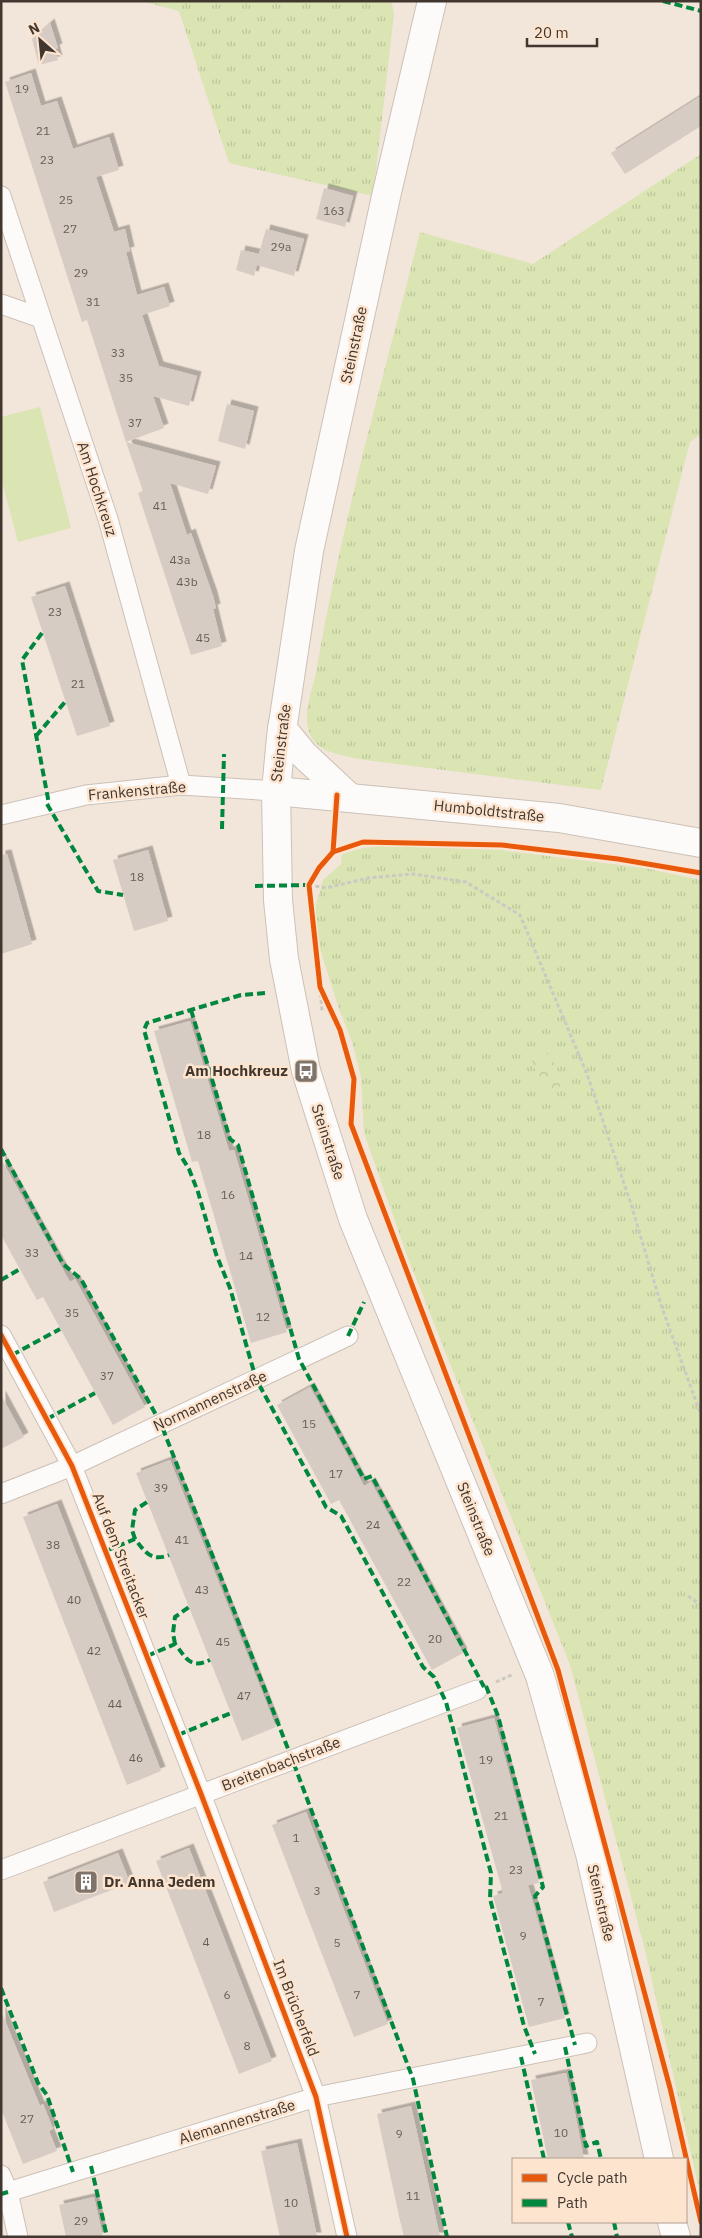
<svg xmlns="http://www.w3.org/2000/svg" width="702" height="2238" font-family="'IBM Plex Sans',sans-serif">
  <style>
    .grass { fill: url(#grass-tufts) }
    .park { fill: url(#park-crowns) }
    .pitch { fill: #dae5b3 }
    .building { fill: #d7ccc3; filter: url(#shadow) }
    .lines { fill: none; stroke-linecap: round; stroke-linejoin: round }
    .street-casing { stroke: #ccc1b8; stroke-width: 21 }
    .secondary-casing { stroke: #ccc1b8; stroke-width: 30 }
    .path { stroke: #ccc9c4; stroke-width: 3; stroke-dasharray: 4 2.5; stroke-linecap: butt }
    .street { stroke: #fdfbf9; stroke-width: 19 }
    .secondary { stroke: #fdfbf9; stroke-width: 28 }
    .quiet { stroke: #00873e; stroke-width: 4; stroke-dasharray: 8 4; stroke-linecap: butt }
    .cycleway-casing { stroke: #fde4cf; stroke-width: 8 }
    .cycleway { stroke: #e8590c; stroke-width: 5 }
    .labels { text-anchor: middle; stroke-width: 5; stroke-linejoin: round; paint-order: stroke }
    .number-label { font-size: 12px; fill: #685e56 }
    .street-label { font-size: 15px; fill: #41372f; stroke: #fde4cf }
    .poi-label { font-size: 15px; font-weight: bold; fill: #41372f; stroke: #fde4cf; text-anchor: end }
  </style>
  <defs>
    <pattern id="grass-tufts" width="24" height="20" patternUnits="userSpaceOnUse" patternTransform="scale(1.25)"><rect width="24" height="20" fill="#dae5b3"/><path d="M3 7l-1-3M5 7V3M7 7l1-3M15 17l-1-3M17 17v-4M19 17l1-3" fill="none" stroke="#bcc59a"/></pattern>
    <pattern id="park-crowns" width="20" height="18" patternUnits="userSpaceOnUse" patternTransform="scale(1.25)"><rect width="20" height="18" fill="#dae5b3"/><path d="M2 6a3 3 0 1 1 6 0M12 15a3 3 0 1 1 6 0" fill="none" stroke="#bcc59a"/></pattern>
    <filter id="shadow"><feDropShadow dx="4.5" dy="-4.5" stdDeviation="0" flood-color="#0004"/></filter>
  </defs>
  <rect width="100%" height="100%" fill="#f2e5da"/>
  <!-- grass -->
  <g class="grass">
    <polygon points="141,1 391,1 394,14 373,196 229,163 179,11"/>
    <path d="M 701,154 L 701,434 L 690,442 L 601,790 L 358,759 C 340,754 318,753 310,734 C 301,712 314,688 317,667 C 342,520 384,376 420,232 L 533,264 Z"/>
    <polygon points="383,846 501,850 644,868 701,880 701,2198 645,1950 570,1665 408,1258 364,1133 361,1077 352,1042 338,1006 317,939 315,908 323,880 341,864 342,854 363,848"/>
  </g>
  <!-- park -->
  <polygon class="park" points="550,1052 562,1086 543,1092 531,1058"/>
  <!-- pitch -->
  <polygon class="pitch" points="40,407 71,528 18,542 1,478 1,417"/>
  <!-- building -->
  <g class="building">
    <polygon points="50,23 58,48 55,49 58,60 39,65 32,39"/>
    <polygon points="31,73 41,106 57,101 73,149 109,137 119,170 96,177 114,232 125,229 130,251 126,252 137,295 164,287 170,306 142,315 159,366 197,376 189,406 153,396 164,428 126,442 87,320 82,322 5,82"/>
    <polygon points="701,96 701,126 625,174 611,153"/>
    <polygon points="324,188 353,196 345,227 316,219"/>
    <polygon points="266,229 304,239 294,276 257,265 254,276 236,270 241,250 259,254"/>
    <polygon points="227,404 254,411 245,449 218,441"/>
    <polygon points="126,442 216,466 208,494 170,483 187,535 191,533 213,596 216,608 213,609 222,646 191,655 138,493 143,491"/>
    <polygon points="65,586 110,726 77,736 31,597"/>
    <polygon points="148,850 168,921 134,931 113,860"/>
    <polygon points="7,854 32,944 1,954 1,855"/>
    <polygon points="190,1021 229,1151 234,1150 287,1332 251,1343 198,1161 192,1162 154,1031"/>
    <polygon points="1,1159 70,1282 75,1279 145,1407 113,1425 43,1297 37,1300 1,1235"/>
    <polygon points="310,1387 364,1486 371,1482 463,1653 432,1670 339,1500 331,1504 277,1405"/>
    <polygon points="1,1395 24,1437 1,1449"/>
    <polygon points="170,1460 276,1727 242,1741 136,1473"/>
    <polygon points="57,1504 161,1771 127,1785 23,1517"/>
    <polygon points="494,1718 539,1883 528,1885 565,2018 529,2027 493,1896 503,1893 457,1728"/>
    <polygon points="306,1812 388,2024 354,2037 272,1825"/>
    <polygon points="189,1848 272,2061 239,2074 156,1861"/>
    <polygon points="118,1853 130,1883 54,1912 43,1882"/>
    <polygon points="1,2011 40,2106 43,2104 53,2129 49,2131 57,2151 23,2164 1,2109"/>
    <polygon points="566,2073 575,2113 584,2159 548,2159 531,2080"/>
    <polygon points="411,2106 425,2169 440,2237 404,2237 399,2216 377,2114"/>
    <polygon points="297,2143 306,2184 317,2237 280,2237 261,2151"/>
    <polygon points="94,2197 103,2237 66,2237 59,2205"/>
  </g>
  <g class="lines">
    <!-- street casing -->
    <g class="street-casing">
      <g id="street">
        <polyline points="1,196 108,519 181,785"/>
        <polyline points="1,304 41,318"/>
        <polyline points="1,815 86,795 181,785 276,791"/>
        <polyline points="1,1335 72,1466 201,1794 316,2097 347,2237"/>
        <polyline points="1,1494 72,1466 348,1336"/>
        <polyline points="1,1870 477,1690"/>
        <polyline points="1,2175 8,2192 18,2237"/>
        <polyline points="8,2192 316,2097 587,2043"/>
      </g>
    </g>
    <!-- secondary casing -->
    <g class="secondary-casing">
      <g id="secondary">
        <polyline points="432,1 387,192 309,551 281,737 276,791 278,900 284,959 306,1071 353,1219 540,1676 590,1854 659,2159"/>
        <polyline points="282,728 304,755 349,797"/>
        <polyline points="276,791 559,818 701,843"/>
        <polyline points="672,2222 676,2237"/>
      </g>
    </g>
    <!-- path -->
    <g class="path">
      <polyline points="309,885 326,888 368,878 413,874 466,882 520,915 587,1074 631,1204 662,1308 701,1415"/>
      <polyline points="320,987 322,1011"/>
      <polyline points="688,1596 701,1605"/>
      <polyline points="496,1682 514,1674"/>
    </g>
    <!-- street -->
    <use href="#street" class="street"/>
    <!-- secondary -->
    <use href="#secondary" class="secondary"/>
    <!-- quiet -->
    <g class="quiet">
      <polyline points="663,1 701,11"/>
      <polyline points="42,633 22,660 49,804"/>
      <polyline points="36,736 65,702"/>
      <polyline points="47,804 98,891 123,895"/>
      <polyline points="222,829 224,754"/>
      <polyline points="255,886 309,885"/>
      <polyline points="265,993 241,995 147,1023 144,1030 179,1153 189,1169 198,1192 216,1254 230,1288 256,1379 326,1507 341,1516 423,1667 434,1677 446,1702 491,1873 490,1899 524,2026 535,2054"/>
      <polyline points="191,1010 230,1139 238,1145 299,1359 364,1479 372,1476 484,1687"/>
      <polyline points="1,1149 63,1264 81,1279 161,1424 292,1759 413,2079 447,2237"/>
      <polyline points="1,1280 20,1269"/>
      <polyline points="348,1336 364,1302"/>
      <polyline points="12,1355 60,1329"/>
      <polyline points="47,1419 95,1393"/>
      <polyline points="135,1539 132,1530 135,1510 147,1502"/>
      <path d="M 106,1551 L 135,1539 C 145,1552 151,1562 169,1555"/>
      <polyline points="175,1644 173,1633 175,1617 189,1607"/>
      <path d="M 147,1656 L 175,1644 C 187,1659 190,1669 210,1660"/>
      <polyline points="486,1686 498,1716 543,1887 535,1896 575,2045"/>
      <polyline points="178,1735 231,1713"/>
      <polyline points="1,1988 38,2083 47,2095 73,2172"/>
      <polyline points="565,2047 586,2146 597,2142 601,2159"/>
      <polyline points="521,2057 544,2159"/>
      <polyline points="91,2166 107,2237"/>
      <polyline points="1,2194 8,2192"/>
      <polyline points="568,2222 572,2237"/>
      <polyline points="614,2222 617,2237"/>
    </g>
    <!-- cycleway casing -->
    <g class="cycleway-casing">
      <g id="cycleway">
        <polyline points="337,795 333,852 319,868 309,885 320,987 340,1030 354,1079 351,1124 558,1670 670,2088 701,2222"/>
        <polyline points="333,852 363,842 502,845 618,859 701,873"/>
        <polyline points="1,1335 72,1466 201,1794 316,2097 347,2237"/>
      </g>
    </g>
    <!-- cycleway -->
    <use href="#cycleway" class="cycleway"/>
  </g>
  <!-- icons -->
  <defs>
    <g id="bus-square" transform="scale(1.25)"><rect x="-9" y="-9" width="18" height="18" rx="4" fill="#7f746b" stroke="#fde4cf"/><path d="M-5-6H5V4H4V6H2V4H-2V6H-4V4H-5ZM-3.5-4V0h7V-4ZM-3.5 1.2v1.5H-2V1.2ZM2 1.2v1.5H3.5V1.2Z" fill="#fff"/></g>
    <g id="building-square" transform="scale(1.25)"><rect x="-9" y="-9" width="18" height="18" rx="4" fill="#7f746b" stroke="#fde4cf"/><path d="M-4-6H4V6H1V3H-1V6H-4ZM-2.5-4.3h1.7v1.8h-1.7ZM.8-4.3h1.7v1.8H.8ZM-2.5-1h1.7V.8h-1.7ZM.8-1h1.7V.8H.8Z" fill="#fff"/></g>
  </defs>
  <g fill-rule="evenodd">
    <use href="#bus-square" x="306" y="1071"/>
    <use href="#building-square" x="86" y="1882"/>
  </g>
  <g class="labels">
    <!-- number labels -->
    <g class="number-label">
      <text x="22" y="93">19</text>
      <text x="43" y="135">21</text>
      <text x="47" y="164">23</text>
      <text x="66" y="204">25</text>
      <text x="334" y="215">163</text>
      <text x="70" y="233">27</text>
      <text x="281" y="251">29a</text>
      <text x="81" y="277">29</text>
      <text x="93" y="306">31</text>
      <text x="118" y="357">33</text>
      <text x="126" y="382">35</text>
      <text x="135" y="427">37</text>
      <text x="160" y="510">41</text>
      <text x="180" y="564">43a</text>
      <text x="187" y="586">43b</text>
      <text x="55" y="616">23</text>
      <text x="203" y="642">45</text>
      <text x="78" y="688">21</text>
      <text x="137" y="881">18</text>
      <text x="204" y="1139">18</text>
      <text x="228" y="1199">16</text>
      <text x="32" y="1257">33</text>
      <text x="246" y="1260">14</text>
      <text x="72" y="1317">35</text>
      <text x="263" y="1321">12</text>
      <text x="107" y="1380">37</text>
      <text x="309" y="1428">15</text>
      <text x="336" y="1478">17</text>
      <text x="161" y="1492">39</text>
      <text x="373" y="1529">24</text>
      <text x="182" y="1544">41</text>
      <text x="53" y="1549">38</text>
      <text x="404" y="1586">22</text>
      <text x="202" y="1594">43</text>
      <text x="74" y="1604">40</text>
      <text x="435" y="1643">20</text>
      <text x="223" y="1646">45</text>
      <text x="94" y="1655">42</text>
      <text x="244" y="1700">47</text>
      <text x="115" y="1708">44</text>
      <text x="136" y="1762">46</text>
      <text x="486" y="1764">19</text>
      <text x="501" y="1820">21</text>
      <text x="296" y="1842">1</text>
      <text x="516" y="1874">23</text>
      <text x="317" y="1895">3</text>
      <text x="523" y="1940">9</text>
      <text x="206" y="1946">4</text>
      <text x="337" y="1947">5</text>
      <text x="227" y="1999">6</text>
      <text x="357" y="1999">7</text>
      <text x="541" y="2006">7</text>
      <text x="247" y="2050">8</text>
      <text x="27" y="2123">27</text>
      <text x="561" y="2137">10</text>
      <text x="399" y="2138">9</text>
      <text x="413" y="2200">11</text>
      <text x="291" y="2207">10</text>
      <text x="81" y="2225">29</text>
    </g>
    <!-- street labels -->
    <g class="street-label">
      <text transform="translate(354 345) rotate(-78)" y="5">Steinstraße</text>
      <text transform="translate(97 489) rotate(72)" y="5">Am Hochkreuz</text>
      <text transform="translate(281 743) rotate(-83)" y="5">Steinstraße</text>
      <text transform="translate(137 791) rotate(-5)" y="5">Frankenstraße</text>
      <text transform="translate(489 811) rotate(6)" y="5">Humboldtstraße</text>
      <text transform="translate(328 1142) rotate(72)" y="5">Steinstraße</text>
      <text transform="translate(210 1401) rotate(-25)" y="5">Normannenstraße</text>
      <text transform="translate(476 1519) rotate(68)" y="5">Steinstraße</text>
      <text transform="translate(121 1556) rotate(69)" y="5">Auf dem Streitacker</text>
      <text transform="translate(281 1764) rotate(-21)" y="5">Breitenbachstraße</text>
      <text transform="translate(601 1903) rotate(77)" y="5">Steinstraße</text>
      <text transform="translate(296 2008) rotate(69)" y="5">Im Brücherfeld</text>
      <text transform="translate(237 2122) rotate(-17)" y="5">Alemannenstraße</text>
    </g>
    <!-- poi labels -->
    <g class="poi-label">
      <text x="288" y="1076">Am Hochkreuz</text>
      <text x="104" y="1887" text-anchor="start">Dr. Anna Jedem</text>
    </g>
  </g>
  <!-- border -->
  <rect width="702" height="2238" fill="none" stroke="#41372f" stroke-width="5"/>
  <!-- legend -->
  <rect x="512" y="2158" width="175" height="65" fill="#fde4cf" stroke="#b29f8f"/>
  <rect x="522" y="2174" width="25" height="8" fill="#e8590c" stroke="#b29f8f"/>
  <text x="557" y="2183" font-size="15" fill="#41372f">Cycle path</text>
  <rect x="522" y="2199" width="25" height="8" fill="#00873e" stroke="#b29f8f"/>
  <text x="557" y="2208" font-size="15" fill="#41372f">Path</text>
  <!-- north arrow -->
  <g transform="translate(40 40) rotate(333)" stroke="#fde4cf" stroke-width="4" paint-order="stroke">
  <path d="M0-4L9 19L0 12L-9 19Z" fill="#41372f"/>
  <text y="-8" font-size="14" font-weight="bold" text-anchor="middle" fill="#41372f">N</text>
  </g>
  <!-- scale -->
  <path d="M527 38v8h70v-8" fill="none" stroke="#41372f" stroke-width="2.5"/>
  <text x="534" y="38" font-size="15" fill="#41372f" stroke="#fde4cf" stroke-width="4" paint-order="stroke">20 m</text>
</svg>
